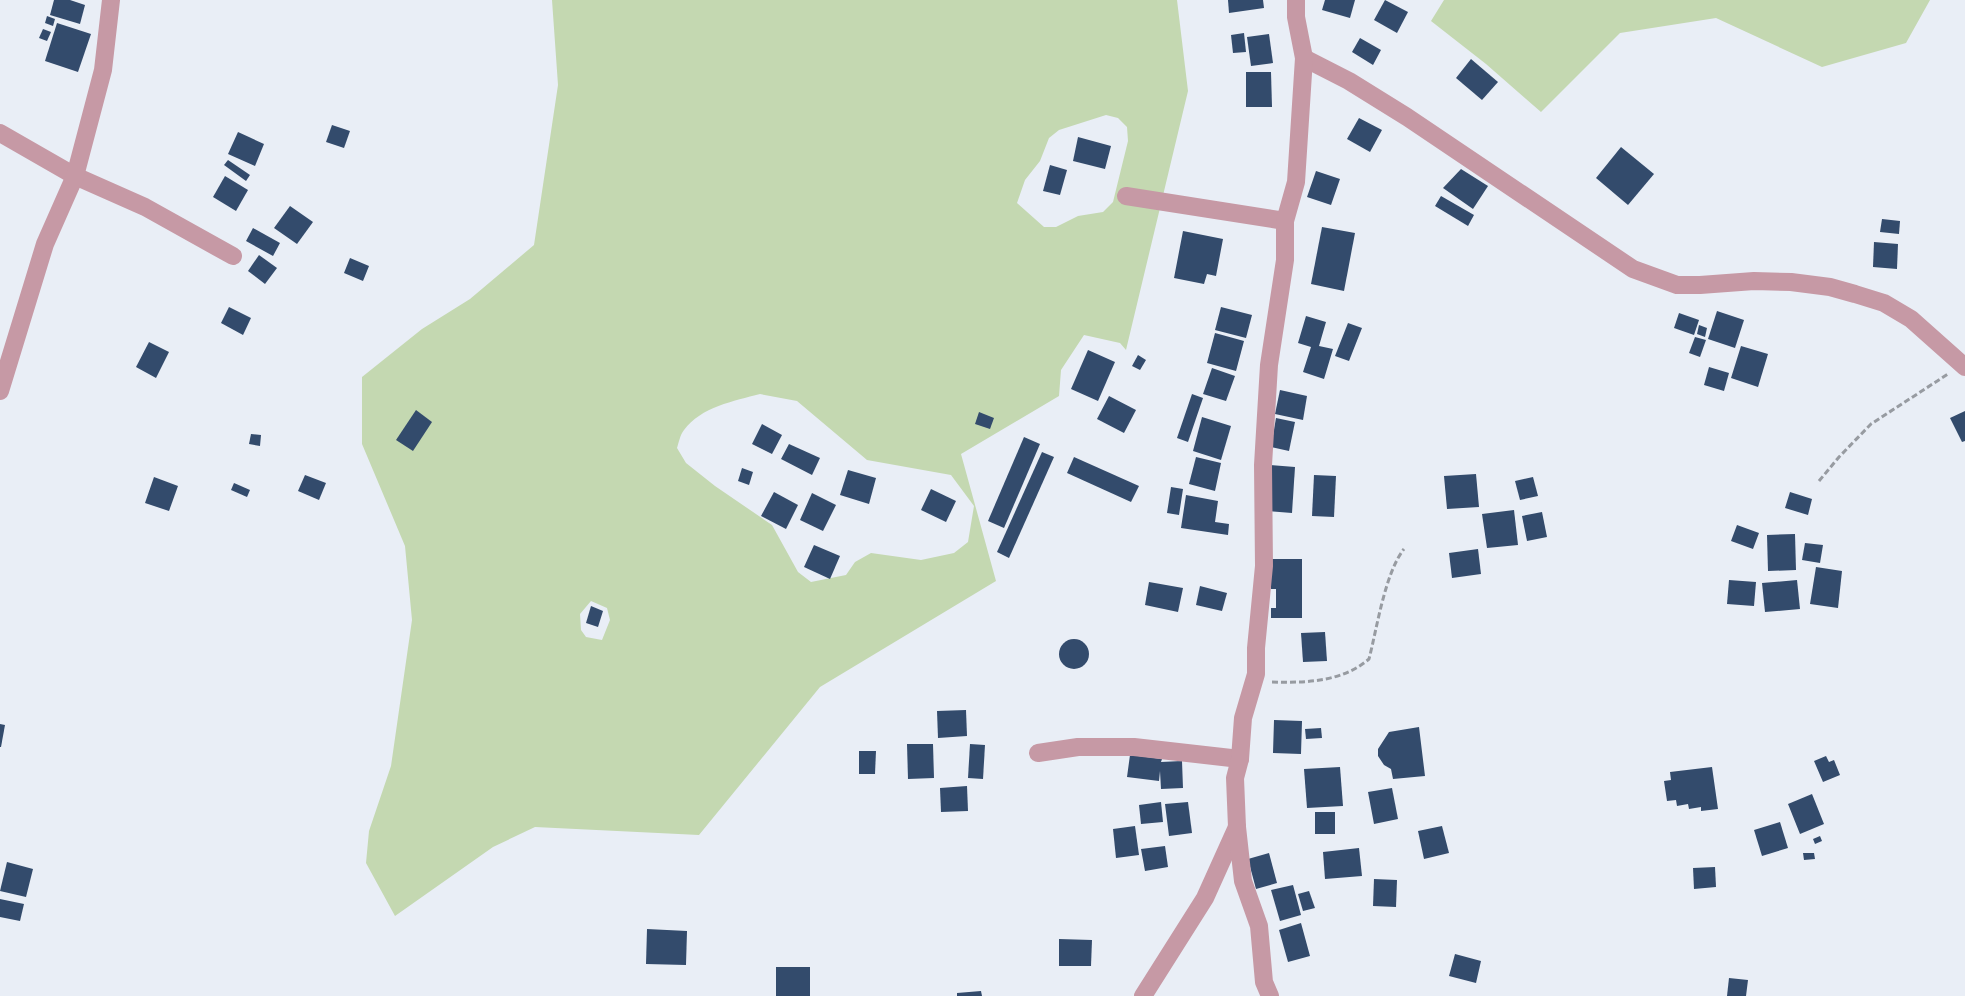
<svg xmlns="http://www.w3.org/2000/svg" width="1965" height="996" font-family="'DM Sans',sans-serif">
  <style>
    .green { fill: #c4d8b1; fill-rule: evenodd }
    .building { fill: #334b6c }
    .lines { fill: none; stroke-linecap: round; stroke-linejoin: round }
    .path { stroke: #979ba1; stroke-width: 3; stroke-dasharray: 6 3; stroke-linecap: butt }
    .minor { stroke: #c699a5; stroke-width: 18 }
  </style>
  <rect width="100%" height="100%" fill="#e9eef6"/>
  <!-- green -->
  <g class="green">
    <path d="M 552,0 L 1177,0 L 1188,91 L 1126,350 L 1120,343 L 1084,335 L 1061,370 L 1059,396 L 961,454 L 996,581 L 820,687 L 699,835 L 535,827 L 493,847 L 395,916 L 366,863 L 369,831 L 391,766 L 412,620 L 405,546 L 362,444 L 362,377 L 422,329 L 470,299 L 534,245 L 558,85 ZM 1106,115 L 1118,118 L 1127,127 L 1128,141 L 1113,202 L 1103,212 L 1078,216 L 1056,227 L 1044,227 L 1017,203 L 1025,180 L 1040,161 L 1049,138 L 1059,130 ZM 760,394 L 797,401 L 867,460 L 951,475 L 974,506 L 968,542 L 954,553 L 921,560 L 871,553 L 855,562 L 846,575 L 811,582 L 798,572 L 772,525 L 715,486 L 686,463 L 677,448 C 679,442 680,435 684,430 C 701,407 734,401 760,394 ZM 591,601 L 607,608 L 610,620 L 602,640 L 586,637 L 581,630 L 580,614 Z"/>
    <polygon points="1444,0 1930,0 1906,43 1822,67 1716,18 1620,33 1541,112 1486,64 1431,21"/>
  </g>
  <!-- building -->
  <g class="building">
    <polygon points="54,0 70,0 85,5 80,24 50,15"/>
    <polygon points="1228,0 1263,0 1264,8 1229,13"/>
    <polygon points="1325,0 1355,0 1350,18 1322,10"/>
    <polygon points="1385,0 1408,12 1397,33 1374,20"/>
    <polygon points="47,16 55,19 53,26 45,23"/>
    <polygon points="57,23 91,34 78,72 45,61"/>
    <polygon points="43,29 51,32 47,41 39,38"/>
    <polygon points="1244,33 1246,52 1233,53 1231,35"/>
    <polygon points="1269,34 1273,63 1251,66 1247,37"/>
    <polygon points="1360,38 1381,50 1373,65 1352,52"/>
    <polygon points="1471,59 1498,82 1482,100 1456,78"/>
    <polygon points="1246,72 1271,72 1272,107 1246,107"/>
    <polygon points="1359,118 1382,130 1370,152 1347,139"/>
    <polygon points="332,125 350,131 344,148 326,142"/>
    <polygon points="238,132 264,144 255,166 228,154"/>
    <polygon points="1078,137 1111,146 1105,169 1073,161"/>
    <polygon points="1621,147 1654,174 1628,205 1596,178"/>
    <polygon points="228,160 250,175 246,181 224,165"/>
    <polygon points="1050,165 1067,170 1060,195 1043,191"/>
    <polygon points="1461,169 1488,186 1473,209 1443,188"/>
    <polygon points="1316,171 1340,179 1331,205 1307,197"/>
    <polygon points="225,176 248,190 236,211 213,197"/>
    <polygon points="1441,196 1474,215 1468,226 1435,206"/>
    <polygon points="290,206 313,222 297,244 274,228"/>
    <polygon points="1882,219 1900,221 1899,234 1880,232"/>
    <polygon points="1322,227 1355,233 1344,291 1311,284"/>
    <polygon points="253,228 280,243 273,256 246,241"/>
    <polygon points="1183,231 1223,239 1216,276 1207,274 1204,284 1174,278"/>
    <polygon points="1874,242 1898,244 1897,269 1873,267"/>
    <polygon points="259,255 277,268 265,284 248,271"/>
    <polygon points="350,258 369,266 363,281 344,273"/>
    <polygon points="229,307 251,318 243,335 221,323"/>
    <polygon points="1221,307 1252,315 1246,338 1215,330"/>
    <polygon points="1717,311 1744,320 1735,348 1708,339"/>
    <polygon points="1679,313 1699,320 1694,335 1674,328"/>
    <polygon points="1306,316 1326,322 1319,346 1333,349 1324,379 1303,372 1311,347 1298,343"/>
    <polygon points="1348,323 1362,328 1349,361 1335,356"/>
    <polygon points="1699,325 1707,328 1705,337 1697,334"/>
    <polygon points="1215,333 1244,341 1236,371 1207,363"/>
    <polygon points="1695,337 1706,340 1700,357 1689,353"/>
    <polygon points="149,342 169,352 156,378 136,367"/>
    <polygon points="1741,346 1768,354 1758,387 1731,378"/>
    <polygon points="1088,350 1115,362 1098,401 1071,389"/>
    <polygon points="1138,355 1146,360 1140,370 1132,366"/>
    <polygon points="1709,367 1729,373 1724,391 1704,385"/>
    <polygon points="1212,368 1235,376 1226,401 1203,394"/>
    <polygon points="1280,390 1307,396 1303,420 1275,414"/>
    <polygon points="1192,394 1203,398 1188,442 1177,438"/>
    <polygon points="1109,396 1136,410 1124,433 1097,419"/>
    <polygon points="416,410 432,422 413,451 396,440"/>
    <polygon points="1965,411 1965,441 1962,442 1950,418"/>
    <polygon points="979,412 994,418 990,429 975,424"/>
    <polygon points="1202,417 1231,426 1221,460 1193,451"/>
    <polygon points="1276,418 1295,422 1289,451 1271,447"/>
    <polygon points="762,424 782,435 772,454 752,444"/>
    <polygon points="251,434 261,435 260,446 249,444"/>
    <polygon points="1024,437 1040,444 1004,528 988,521"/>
    <polygon points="789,444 820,458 812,475 781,459"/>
    <polygon points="1042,452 1054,457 1009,558 997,552"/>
    <polygon points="1074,457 1139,486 1131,502 1067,473"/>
    <polygon points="1196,457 1221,463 1215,491 1189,484"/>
    <polygon points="1270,465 1295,467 1292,513 1266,511"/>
    <polygon points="742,468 753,472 749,485 738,481"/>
    <polygon points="848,470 876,478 869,504 840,495"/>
    <polygon points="1476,474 1479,507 1447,509 1444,476"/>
    <polygon points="305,475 326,483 319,500 298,491"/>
    <polygon points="1314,475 1336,476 1334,517 1312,516"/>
    <polygon points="154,477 178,486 169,511 145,503"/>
    <polygon points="1533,477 1538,496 1520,500 1515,481"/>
    <polygon points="234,483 250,490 247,497 231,490"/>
    <polygon points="1171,487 1183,489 1179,515 1167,513"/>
    <polygon points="931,489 956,501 946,522 921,510"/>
    <polygon points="774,492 798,505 786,529 761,516"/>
    <polygon points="1790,492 1812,499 1808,515 1785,508"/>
    <polygon points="812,493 836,505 823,531 800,520"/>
    <polygon points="1186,495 1218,501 1215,522 1229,524 1228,535 1181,528"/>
    <polygon points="1514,510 1518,545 1487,548 1482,514"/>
    <polygon points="1542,512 1547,537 1527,541 1522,516"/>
    <polygon points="1737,525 1759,533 1753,549 1731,541"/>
    <polygon points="1795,534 1796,570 1768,571 1767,535"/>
    <polygon points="1805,543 1823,545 1820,563 1802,560"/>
    <polygon points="814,545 840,556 830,579 804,567"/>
    <polygon points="1478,549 1481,574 1452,578 1449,553"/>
    <polygon points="1271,559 1302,559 1302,618 1271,618 1271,608 1276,608 1276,589 1271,589"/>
    <polygon points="1816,567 1842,571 1838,608 1810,604"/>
    <polygon points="1729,580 1756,582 1754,606 1727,604"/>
    <polygon points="1797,580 1800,609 1765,612 1762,583"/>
    <polygon points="1149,582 1183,588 1178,612 1145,605"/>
    <polygon points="1200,586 1227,593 1222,611 1196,605"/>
    <polygon points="591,606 603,611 598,627 586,623"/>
    <polygon points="1325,632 1327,661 1303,662 1301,633"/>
    <circle cx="1074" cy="654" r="15"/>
    <polygon points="966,710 967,736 938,738 937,711"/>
    <polygon points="1274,720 1302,721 1301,754 1273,753"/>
    <polygon points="0,724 5,725 1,747 0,747"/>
    <polygon points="1419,727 1425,776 1393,779 1391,769 1384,765 1378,756 1378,749 1389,732"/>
    <polygon points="1321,728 1322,738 1306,739 1305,729"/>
    <polygon points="907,744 933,744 934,778 908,779"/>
    <polygon points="970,744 985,745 983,779 968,778"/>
    <polygon points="859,751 876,751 875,774 859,774"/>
    <polygon points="1130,755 1162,759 1161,762 1182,761 1183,788 1161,789 1160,771 1159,781 1127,777"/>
    <polygon points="1826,756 1829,762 1834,760 1840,775 1823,782 1814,761"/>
    <polygon points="1340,767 1343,806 1307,808 1304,769"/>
    <polygon points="1712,767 1718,809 1701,811 1701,807 1689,809 1688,804 1677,806 1676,800 1667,801 1664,781 1671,780 1670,772"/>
    <polygon points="967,786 968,811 941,812 940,788"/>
    <polygon points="1392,788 1398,819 1374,824 1368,792"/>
    <polygon points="1812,794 1824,824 1800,834 1788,804"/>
    <polygon points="1161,802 1163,822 1141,824 1139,805"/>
    <polygon points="1188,802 1192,833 1169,836 1165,804"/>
    <rect x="1315" y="812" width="20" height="22"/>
    <polygon points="1780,822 1788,848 1762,856 1754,830"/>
    <polygon points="1135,826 1139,855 1116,858 1113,829"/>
    <polygon points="1442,826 1449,853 1424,859 1418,831"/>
    <polygon points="1820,836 1822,841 1815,844 1813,839"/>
    <polygon points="1165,846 1168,867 1145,871 1141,849"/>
    <polygon points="1359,848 1362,876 1325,879 1323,852"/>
    <polygon points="1269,853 1277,883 1256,889 1248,859"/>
    <polygon points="1803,853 1814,853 1815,859 1804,860"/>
    <polygon points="7,862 33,869 26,897 0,891"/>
    <polygon points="1715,867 1716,887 1694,889 1693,868"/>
    <polygon points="1374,879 1397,880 1396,907 1373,906"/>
    <polygon points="1293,885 1301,915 1280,921 1271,890"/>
    <polygon points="1309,891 1315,908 1303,911 1298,894"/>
    <polygon points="0,899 24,904 20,921 0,917"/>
    <polygon points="1301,923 1310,956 1288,962 1279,930"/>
    <polygon points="647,929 687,931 686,965 646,964"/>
    <polygon points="1059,939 1092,940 1091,966 1059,966"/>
    <polygon points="1455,954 1481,961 1476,983 1449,976"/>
    <rect x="776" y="967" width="34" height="29"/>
    <polygon points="1729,978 1748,980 1746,996 1727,996"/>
    <polygon points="981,991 982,996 957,996 957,993"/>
  </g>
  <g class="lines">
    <!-- path -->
    <g class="path">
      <polyline points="1819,481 1839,457 1871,424 1948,374"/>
      <path d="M 1272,682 C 1306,683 1342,682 1369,659 C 1377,628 1385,573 1404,549"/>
    </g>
    <!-- minor -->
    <g class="minor">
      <polyline points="1304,58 1349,81 1407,117 1633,269 1677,285 1700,285 1754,281 1791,282 1830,287 1855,294 1884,303 1911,319 1965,367"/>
      <polyline points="0,133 75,176 145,207 233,256"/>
      <polyline points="1126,196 1285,221"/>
      <polyline points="0,391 45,244 75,176 103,70 111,0"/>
      <polyline points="1038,753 1078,747 1134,747 1240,759"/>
      <polyline points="1143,996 1205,898 1237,827"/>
      <polyline points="1270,996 1264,982 1259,926 1243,881 1237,827 1235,778 1240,759 1243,718 1256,674 1256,648 1264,566 1263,465 1269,365 1285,260 1285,221 1296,182 1304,58 1296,17 1296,0"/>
    </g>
  </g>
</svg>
